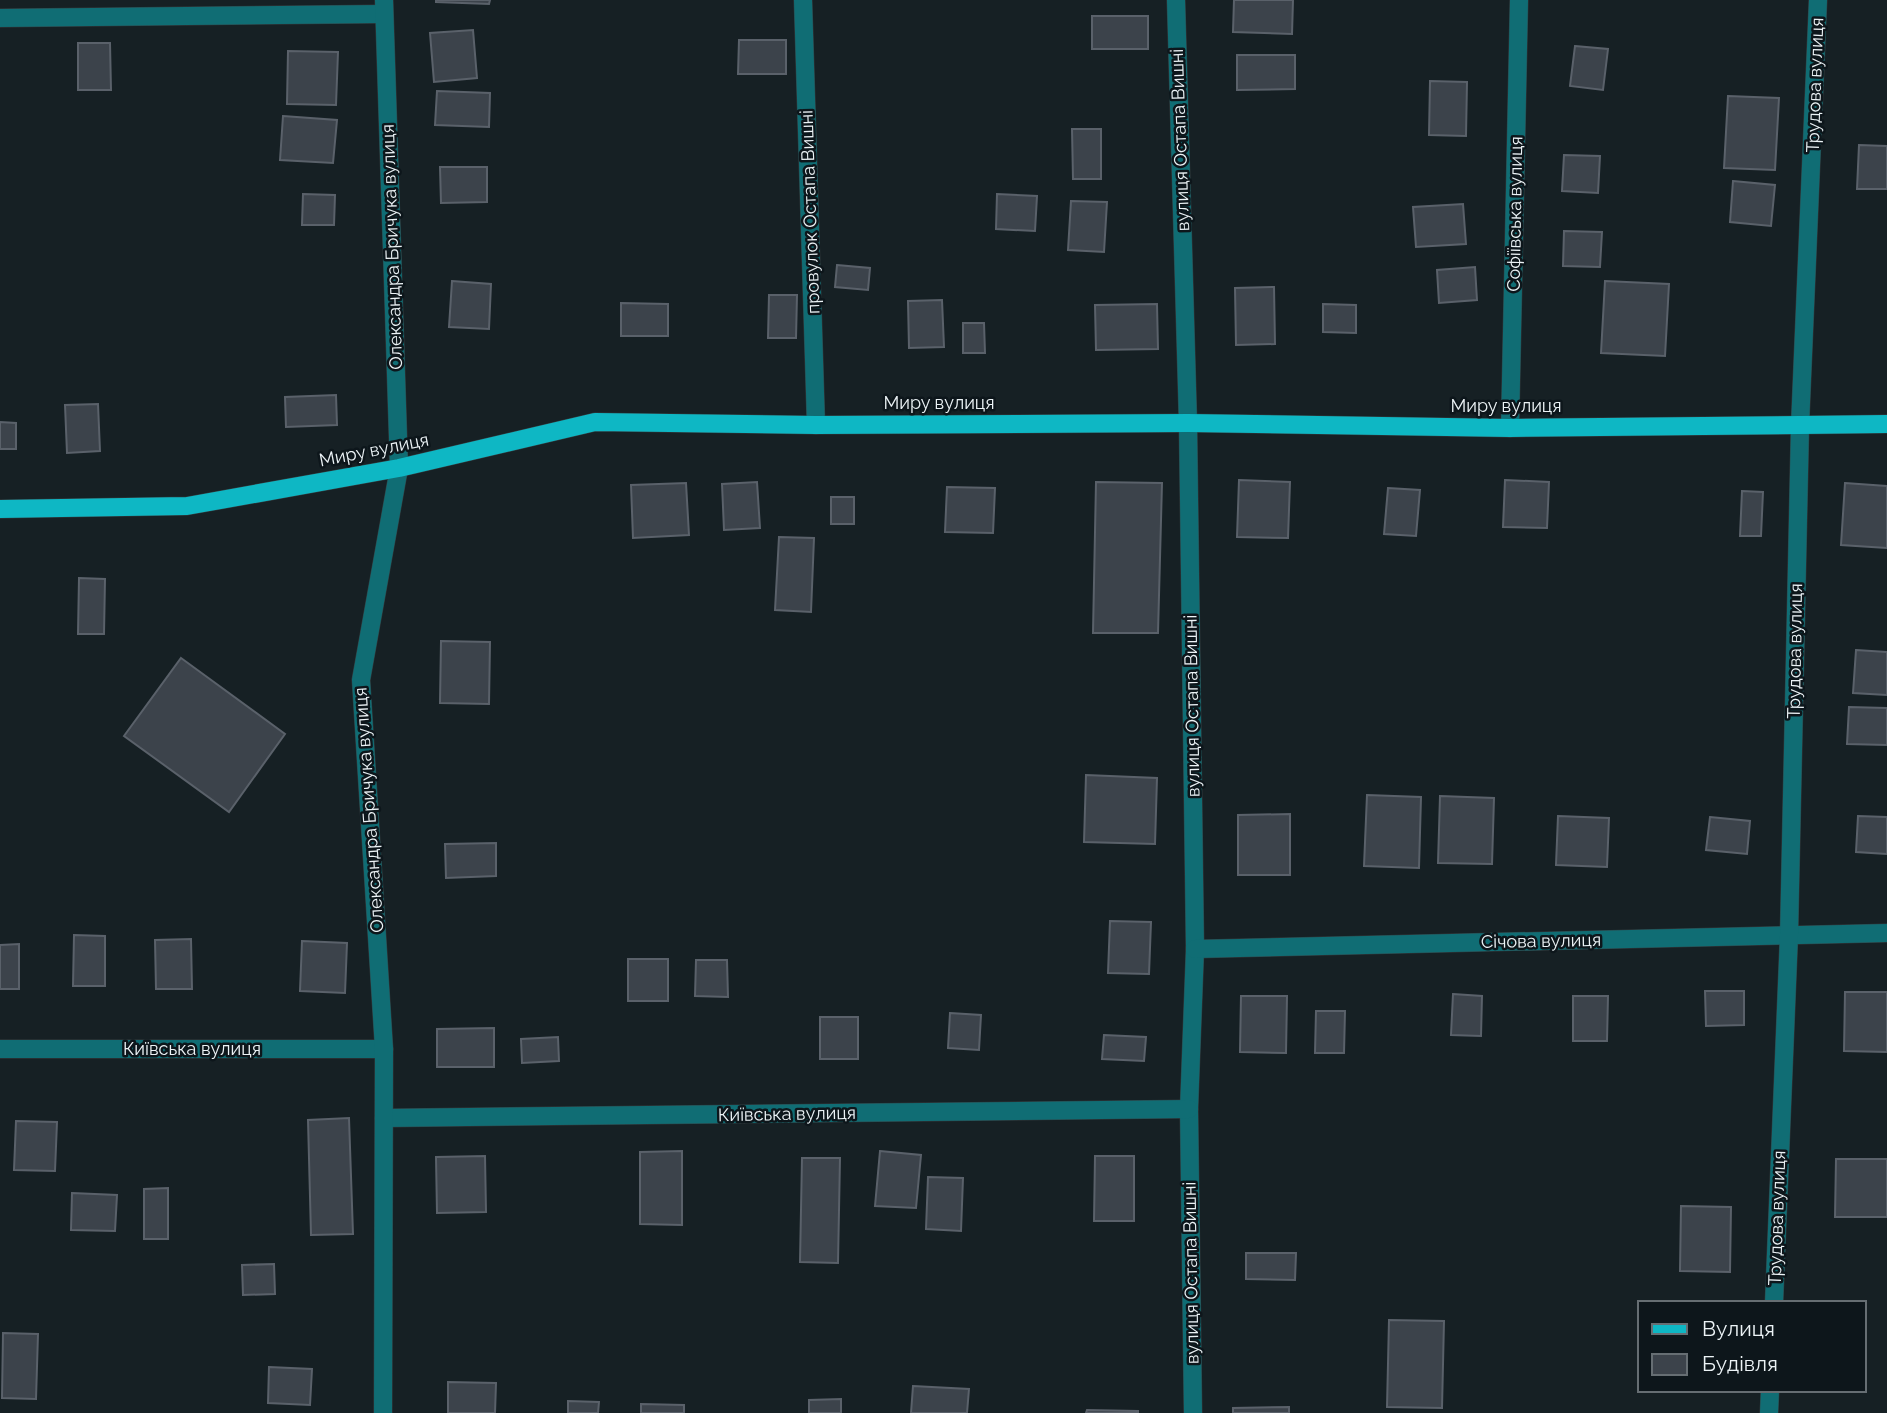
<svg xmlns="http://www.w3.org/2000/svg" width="1887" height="1413" font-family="Raleway,sans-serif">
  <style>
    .building { fill: #3c434b; stroke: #5a616a; stroke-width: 2 }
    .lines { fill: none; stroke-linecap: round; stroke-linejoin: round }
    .minor-casing { stroke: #343e41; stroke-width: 19 }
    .major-casing { stroke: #343e41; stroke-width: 19 }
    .minor { stroke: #106d74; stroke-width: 18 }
    .major { stroke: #0eb7c4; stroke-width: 18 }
    .labels { text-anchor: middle; stroke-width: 5; stroke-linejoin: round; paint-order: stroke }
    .street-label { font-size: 18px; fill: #ecf3f6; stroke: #0d161b }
  </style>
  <rect width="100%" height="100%" fill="#162024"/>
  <!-- building -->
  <g class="building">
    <polygon points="436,0 490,0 489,4 436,2"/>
    <polygon points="1234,0 1293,0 1292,34 1233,32"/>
    <rect x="1092" y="16" width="56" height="33"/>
    <polygon points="473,30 477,78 434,82 430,33"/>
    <polygon points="739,40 786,40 786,74 738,74"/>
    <polygon points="78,43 110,43 111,90 78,90"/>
    <polygon points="1575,46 1608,49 1603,90 1570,86"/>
    <polygon points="288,51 338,52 336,105 287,104"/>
    <polygon points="1237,55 1295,55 1295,89 1237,90"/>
    <polygon points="1430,81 1467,82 1466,136 1429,135"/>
    <polygon points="437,91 490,93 489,127 435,125"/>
    <polygon points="1728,96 1779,98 1775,170 1724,168"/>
    <polygon points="283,116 337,120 333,163 280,160"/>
    <polygon points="1072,129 1101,129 1101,179 1073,179"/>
    <polygon points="1859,145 1887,146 1887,189 1857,189"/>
    <polygon points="1564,155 1600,156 1598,193 1562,191"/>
    <polygon points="440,167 487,167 487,202 441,203"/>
    <polygon points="1733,181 1775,185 1771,226 1730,222"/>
    <polygon points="303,194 335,195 334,225 302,225"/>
    <polygon points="997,194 1037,196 1035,231 996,229"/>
    <polygon points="1071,201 1107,202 1104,252 1068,250"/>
    <polygon points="1463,204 1466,244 1416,247 1413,207"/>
    <polygon points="1564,231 1602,232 1600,267 1563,266"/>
    <polygon points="837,265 870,268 868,290 835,287"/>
    <polygon points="1475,267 1477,300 1439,303 1437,270"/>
    <polygon points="452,281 491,284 489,329 449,327"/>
    <polygon points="1605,281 1669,284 1665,356 1601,353"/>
    <polygon points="1274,287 1275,344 1236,345 1235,288"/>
    <polygon points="769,295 797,295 796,338 768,338"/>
    <polygon points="942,300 944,347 909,348 908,301"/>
    <polygon points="621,303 668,304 668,336 621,336"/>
    <polygon points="1157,304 1158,349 1096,350 1095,305"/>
    <polygon points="1323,304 1356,305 1356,333 1323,332"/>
    <polygon points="963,323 984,323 985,353 963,353"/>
    <polygon points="336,395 337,425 286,427 285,397"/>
    <polygon points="98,404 100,451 67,453 65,405"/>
    <polygon points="0,422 16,423 16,449 0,449"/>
    <polygon points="1239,480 1290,482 1288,538 1237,537"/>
    <polygon points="1505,480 1549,482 1547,528 1503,527"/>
    <polygon points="757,482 760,528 724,530 722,484"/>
    <polygon points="1096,482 1162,483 1158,633 1093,633"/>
    <polygon points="686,483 689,535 633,538 631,485"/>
    <polygon points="1845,483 1887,486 1887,548 1841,545"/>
    <polygon points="947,487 995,488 993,533 945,532"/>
    <polygon points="1388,488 1420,490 1416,536 1384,534"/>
    <polygon points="1742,491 1763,492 1761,536 1740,536"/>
    <rect x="831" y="497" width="23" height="27"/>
    <polygon points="779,537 814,538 811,612 775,610"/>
    <polygon points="79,578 105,579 104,634 78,634"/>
    <polygon points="441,641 490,642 489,704 440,703"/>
    <polygon points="1856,650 1887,652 1887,695 1853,693"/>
    <polygon points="181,658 285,734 229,812 124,736"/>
    <polygon points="1849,707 1887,708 1887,745 1847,744"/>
    <polygon points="1086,775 1157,778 1155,844 1084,842"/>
    <polygon points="1367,795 1421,797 1419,868 1364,866"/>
    <polygon points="1440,796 1494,798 1492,864 1438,863"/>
    <polygon points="1290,814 1290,875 1238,875 1238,815"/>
    <polygon points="1558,816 1609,818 1607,867 1556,865"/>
    <polygon points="1858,816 1887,817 1887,854 1856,852"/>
    <polygon points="1710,817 1750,821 1747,854 1706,850"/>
    <polygon points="496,843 496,876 446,878 445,844"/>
    <polygon points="1110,921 1151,922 1149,974 1108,973"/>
    <polygon points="74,935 105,936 105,986 73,986"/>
    <polygon points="191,939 192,989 156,989 155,940"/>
    <polygon points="302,941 347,943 345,993 300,991"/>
    <polygon points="19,944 19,989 0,989 0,945"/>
    <rect x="628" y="959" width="40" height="42"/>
    <polygon points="696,960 727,960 728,997 695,996"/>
    <polygon points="1705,991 1744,991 1744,1025 1706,1026"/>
    <polygon points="1845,992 1887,992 1887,1052 1844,1051"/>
    <polygon points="1453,994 1482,996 1481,1036 1451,1035"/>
    <polygon points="1241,996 1287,996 1286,1053 1240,1052"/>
    <polygon points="1573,996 1608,996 1607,1041 1573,1041"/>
    <polygon points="1316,1011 1345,1011 1344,1053 1315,1053"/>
    <polygon points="950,1013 981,1015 979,1050 948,1048"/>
    <rect x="820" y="1017" width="38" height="42"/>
    <polygon points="494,1028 494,1067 437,1067 437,1029"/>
    <polygon points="1104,1035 1146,1037 1144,1061 1102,1059"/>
    <polygon points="558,1037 559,1061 522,1063 521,1039"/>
    <polygon points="349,1118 353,1234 311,1235 308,1120"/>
    <polygon points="16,1121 57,1122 55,1171 14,1170"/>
    <polygon points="682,1151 682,1225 640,1224 640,1152"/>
    <polygon points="880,1151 921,1155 916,1208 875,1206"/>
    <polygon points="485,1156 486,1212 437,1213 436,1157"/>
    <polygon points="1095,1156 1134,1156 1134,1221 1094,1221"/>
    <polygon points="802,1158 840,1158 838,1263 800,1262"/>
    <polygon points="1836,1159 1887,1159 1887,1217 1835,1217"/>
    <polygon points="928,1177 963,1178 961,1231 926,1229"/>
    <polygon points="168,1188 168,1239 144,1239 144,1189"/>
    <polygon points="72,1193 117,1195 115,1231 71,1230"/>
    <polygon points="1681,1206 1731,1207 1730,1272 1680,1271"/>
    <polygon points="1246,1253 1296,1253 1295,1280 1246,1279"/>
    <polygon points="274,1264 275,1294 243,1295 242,1265"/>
    <polygon points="1389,1320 1444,1321 1442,1408 1387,1407"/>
    <polygon points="3,1333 38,1334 36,1399 2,1398"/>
    <polygon points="269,1367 312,1369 310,1405 268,1403"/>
    <polygon points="448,1382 496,1383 495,1413 448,1413"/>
    <polygon points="913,1386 969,1389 967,1413 911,1413"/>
    <polygon points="841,1399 841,1413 809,1413 809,1400"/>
    <polygon points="568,1401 599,1402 598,1413 568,1413"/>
    <polygon points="641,1404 684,1405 684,1413 641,1413"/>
    <polygon points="1289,1407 1289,1413 1233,1413 1233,1408"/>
    <polygon points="1087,1410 1138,1411 1138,1413 1086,1413"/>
  </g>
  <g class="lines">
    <!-- minor casing -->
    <g class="minor-casing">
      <g id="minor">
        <polyline points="803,0 816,425"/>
        <polyline points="1176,0 1188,423 1195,949 1189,1109 1193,1413"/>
        <polyline points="0,18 384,14"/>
        <polyline points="1510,428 1519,0"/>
        <polyline points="1195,949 1887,933"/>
        <polyline points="0,1049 384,1049"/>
        <polyline points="384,1118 1189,1109"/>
        <polyline points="1774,1303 1789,935 1800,426 1818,0"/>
        <polyline points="383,1413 384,1049 361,680 399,468 384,0"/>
        <polyline points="1769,1413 1770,1390"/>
      </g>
    </g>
    <!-- major casing -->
    <g class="major-casing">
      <polyline id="major" points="0,509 187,506 399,468 595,422 816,425 1188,423 1510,428 1887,424"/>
    </g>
    <!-- minor -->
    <use href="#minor" class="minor"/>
    <!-- major -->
    <use href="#major" class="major"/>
  </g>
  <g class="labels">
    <!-- street labels -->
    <g class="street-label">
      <text transform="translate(1815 85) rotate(-88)" y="6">Трудова вулиця</text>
      <text transform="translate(1180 140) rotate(-92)" y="6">вулиця Остапа Вишні</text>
      <text transform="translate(810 212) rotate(-92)" y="6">провулок Остапа Вишні</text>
      <text transform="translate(1515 214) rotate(-89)" y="6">Софіївська вулиця</text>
      <text transform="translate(392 247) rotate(-92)" y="6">Олександра Бричука вулиця</text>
      <text x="939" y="409">Миру вулиця</text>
      <text x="1506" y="412">Миру вулиця</text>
      <text transform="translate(374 450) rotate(-11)" y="6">Миру вулиця</text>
      <text transform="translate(1795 651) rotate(-89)" y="6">Трудова вулиця</text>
      <text transform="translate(1192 706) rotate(-91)" y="6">вулиця Остапа Вишні</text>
      <text transform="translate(369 810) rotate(-94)" y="6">Олександра Бричука вулиця</text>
      <text transform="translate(1541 941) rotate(-1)" y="6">Січова вулиця</text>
      <text x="192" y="1055">Київська вулиця</text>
      <text transform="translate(787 1114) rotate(-1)" y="6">Київська вулиця</text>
      <text transform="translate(1777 1218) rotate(-88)" y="6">Трудова вулиця</text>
      <text transform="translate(1191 1273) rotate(-91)" y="6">вулиця Остапа Вишні</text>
    </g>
  </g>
  <!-- legend -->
  <rect x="1638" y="1301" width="228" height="91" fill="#0d161b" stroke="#666e73" stroke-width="2"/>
  <rect x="1652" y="1324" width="35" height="10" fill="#0eb7c4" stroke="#666e73" stroke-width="2"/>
  <text x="1702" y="1336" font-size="21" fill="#ecf3f6">Вулиця</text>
  <rect x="1652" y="1354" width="35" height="21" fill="#3c434b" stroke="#666e73" stroke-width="2"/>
  <text x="1702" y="1371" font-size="21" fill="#ecf3f6">Будівля</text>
</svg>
